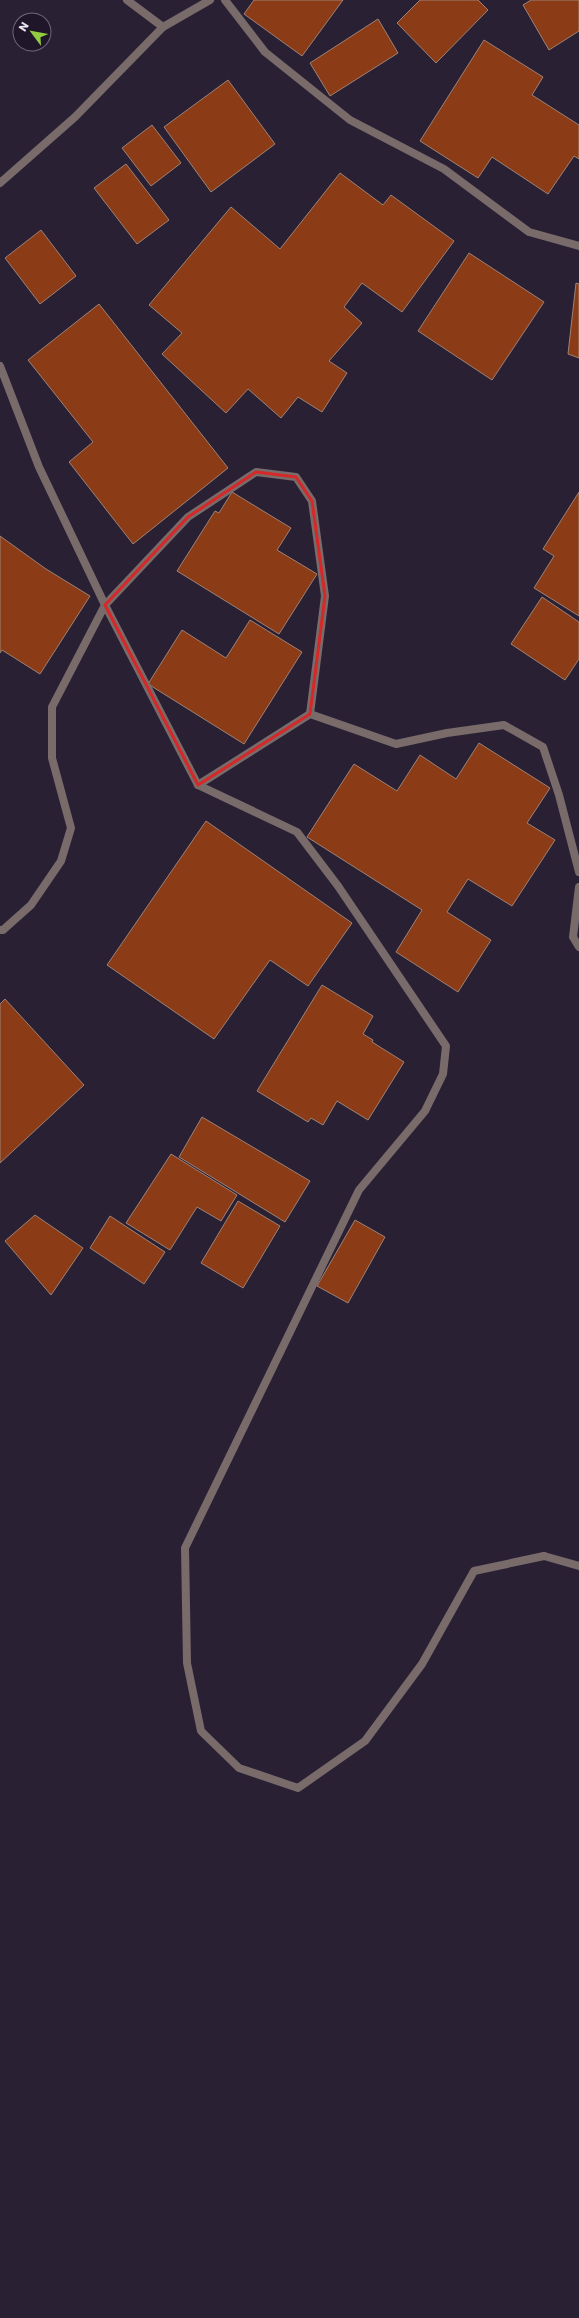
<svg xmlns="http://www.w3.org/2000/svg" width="579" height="2318" font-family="Poppins,sans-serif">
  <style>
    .building { fill: #8b3c16; stroke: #9e8276 }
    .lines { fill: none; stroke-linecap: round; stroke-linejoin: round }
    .service { stroke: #796b6a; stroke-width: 8 }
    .minor { stroke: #796b6a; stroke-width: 8 }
    .marked { fill: none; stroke: #d62828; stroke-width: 3; stroke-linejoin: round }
  </style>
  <rect width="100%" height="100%" fill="#292034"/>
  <!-- building -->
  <g class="building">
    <polygon points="254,0 343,0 302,56 244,14"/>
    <polygon points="420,0 478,0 488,10 436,63 397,23"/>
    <polygon points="531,0 579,0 579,31 549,50 523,5"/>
    <polygon points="378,19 398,53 330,96 310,63"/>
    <polygon points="484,40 543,77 532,95 579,125 579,159 574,156 548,194 492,157 478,178 420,141"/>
    <polygon points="228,80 275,144 211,192 164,127"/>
    <polygon points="152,125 181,163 151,186 122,148"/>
    <polygon points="126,164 169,220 137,244 94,188"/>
    <polygon points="340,173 383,205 391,195 454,241 402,312 362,283 344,307 362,323 329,361 347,373 322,412 298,397 281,418 248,389 226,413 162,354 182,333 149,305 231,207 280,249"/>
    <polygon points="41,230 76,276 40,304 5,258"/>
    <polygon points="469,253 544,302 492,380 418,331"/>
    <polygon points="576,283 579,284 579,358 568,354"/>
    <polygon points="99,304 228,468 133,544 69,462 93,442 28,360"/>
    <polygon points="232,492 291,528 277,550 317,574 279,634 177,571 215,511 219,513"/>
    <polygon points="579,492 579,616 534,588 554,556 543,549"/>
    <polygon points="0,536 46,569 90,596 40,674 2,650 0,653"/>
    <polygon points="542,597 579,622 579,659 565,680 511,644"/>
    <polygon points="250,620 302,652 244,744 148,684 182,630 226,658"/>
    <polygon points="479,743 550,788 527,823 555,840 512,906 468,879 447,912 491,940 458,992 396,952 422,910 307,837 354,764 397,791 420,755 456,779"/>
    <polygon points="206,821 352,923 308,986 270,960 214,1039 107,965"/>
    <polygon points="322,985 373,1016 363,1034 373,1040 372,1042 404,1062 368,1120 337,1101 323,1125 311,1118 308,1122 257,1091"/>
    <polygon points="5,999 84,1085 0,1163 0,1004"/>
    <polygon points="202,1117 310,1181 285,1222 179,1157"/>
    <polygon points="171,1154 237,1195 221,1221 197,1207 170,1250 126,1223"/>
    <polygon points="238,1201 280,1226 243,1288 201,1263"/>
    <polygon points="35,1215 83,1248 51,1295 5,1241"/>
    <polygon points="110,1216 165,1252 144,1284 90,1248"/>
    <polygon points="355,1220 385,1237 348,1303 317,1286"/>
  </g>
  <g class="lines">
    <!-- service -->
    <g class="service">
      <polyline points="127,0 163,27"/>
      <polyline points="544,1556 579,1566"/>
    </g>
    <!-- minor -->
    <g class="minor">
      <polyline points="225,0 265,52 350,120 444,169 529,232 579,246"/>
      <polyline points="0,183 75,117 163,27 210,0"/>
      <polyline points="0,366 39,467 105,605 198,785 297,832 338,886 446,1046 443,1074 425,1111 359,1190 185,1548 187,1663 201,1731 239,1768 298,1788 365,1741 422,1664 474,1571 544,1556"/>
      <polyline points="198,785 310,714 396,744 447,733 504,725 543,747 559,795 579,872"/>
      <polyline points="579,887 573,937 579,947"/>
      <polyline points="0,930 3,930 31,905 61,861 71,828 52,758 52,707 105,605 188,517 256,472 296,477 312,501 325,596 310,714"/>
    </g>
  </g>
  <!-- marked area -->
  <path class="marked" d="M 256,472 L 296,477 L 312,501 L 325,596 L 310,714 L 198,785 L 105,605 L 188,517 Z"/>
  <!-- north arrow -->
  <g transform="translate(32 32) rotate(302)"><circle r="19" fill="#1f162a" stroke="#70687a"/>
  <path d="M0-3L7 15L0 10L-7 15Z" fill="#92cd3f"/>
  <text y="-6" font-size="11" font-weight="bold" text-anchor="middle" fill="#eae4f2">N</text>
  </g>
</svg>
